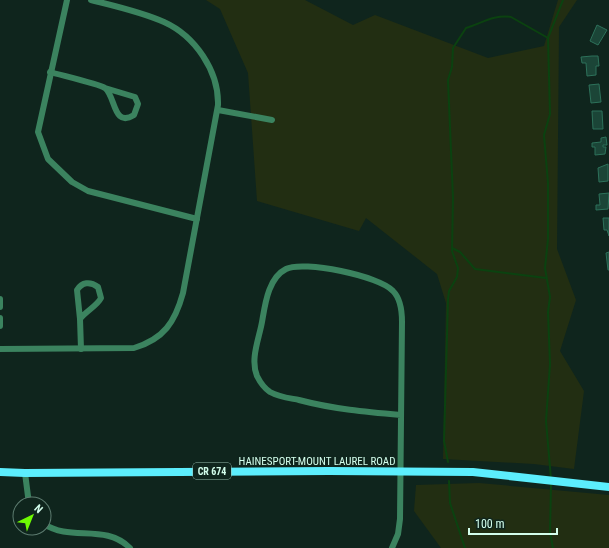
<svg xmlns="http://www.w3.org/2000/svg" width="609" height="548" font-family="'Roboto Condensed',sans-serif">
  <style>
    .green { fill: #222e12 }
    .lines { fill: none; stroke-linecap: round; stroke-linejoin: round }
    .stream { stroke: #0b4210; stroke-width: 2 }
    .building { fill: #1b4537; stroke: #2d715a }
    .minor { stroke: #3b835f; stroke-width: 6 }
    .major { stroke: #5ceefd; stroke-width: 8 }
    .labels { text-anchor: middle; stroke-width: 3; stroke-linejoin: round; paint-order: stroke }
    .shield { fill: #0f251d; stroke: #98bdae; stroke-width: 1 }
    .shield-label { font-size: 10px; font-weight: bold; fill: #d3feec }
    .street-label { font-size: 11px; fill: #d3feec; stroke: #0f251d }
  </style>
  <rect width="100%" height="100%" fill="#0f251d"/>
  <!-- green -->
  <g class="green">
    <polygon points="206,0 305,0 353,25 375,15 488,58 544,46 558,0 577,0 559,27 557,249 576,300 560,351 584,391 574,469 534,464 443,459 446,303 437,274 366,218 359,231 257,201 248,73 220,9"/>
    <polygon points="479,483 609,495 609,548 441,548 414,511 416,485"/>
  </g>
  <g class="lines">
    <!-- stream -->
    <g class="stream">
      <polyline points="452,248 460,252 475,269 546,278"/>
      <path d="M 448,462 L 444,441 L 448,299 L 449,291 L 457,277 L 458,268 L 452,251 L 453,198 L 448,80 L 452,67 L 453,48 L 466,28 C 480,24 495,14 511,17 L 548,38"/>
      <polyline points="551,479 546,421 550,364 548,312 550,297 545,268 548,239 548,183 544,135 550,114 548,38 563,0"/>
      <polyline points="449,481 450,503 465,548"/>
      <polyline points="551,484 550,532 553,548"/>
    </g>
  </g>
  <!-- building -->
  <g class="building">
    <polygon points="597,25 607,30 598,45 590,41"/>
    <polygon points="592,56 598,56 599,66 596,66 596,75 587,76 586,63 582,63 581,57"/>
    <polygon points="599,84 601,102 591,103 589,85"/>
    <polygon points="592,111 602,111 603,129 593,129"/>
    <polygon points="606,137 607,145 603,145 603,147 606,147 605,154 595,155 595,147 592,147 592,143 601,142 601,138"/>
    <polygon points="608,164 608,181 599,182 598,168"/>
    <polygon points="609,193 608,209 596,210 596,205 600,205 599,194"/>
    <polygon points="603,218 609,218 609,236 607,230 604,230"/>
    <polygon points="609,252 609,270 608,270 606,253"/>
  </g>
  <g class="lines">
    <!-- minor -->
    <g class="minor">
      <polyline points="67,0 38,132 48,159 72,182 88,191 197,219"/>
      <path d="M 50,72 C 60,75 99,84 105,88 C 116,97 113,128 134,115 L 138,104 L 135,97 L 105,88"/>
      <polyline points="218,110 272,120"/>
      <polyline points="0,299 0,307"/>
      <polyline points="0,318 0,326"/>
      <path d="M 80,319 L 77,290 C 82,282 90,281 98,287 L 101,298 C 97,306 86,311 80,319 L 81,349"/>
      <path d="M 0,349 L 134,348 C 164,339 175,322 183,293 L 218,105 C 219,71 195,36 164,22 C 142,12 115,6 91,0"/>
      <polyline points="25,473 29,504"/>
      <path d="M 44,524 C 71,542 105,523 130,548"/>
      <path d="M 392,548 L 398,534 L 400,519 L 402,322 C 402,311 401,299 393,291 C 380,276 303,260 286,269 C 268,278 265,305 262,322 C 259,339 250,359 257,376 C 260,382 264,388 270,392 C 279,397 289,398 299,400 C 333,409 366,412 401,415"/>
    </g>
    <!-- major -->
    <polyline class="major" points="0,472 25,473 329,471 473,472 609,487"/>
  </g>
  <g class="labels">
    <!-- shield labels -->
    <rect class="shield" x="193" y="463" width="38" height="16" rx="3"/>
    <g class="shield-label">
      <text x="212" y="475">CR 674</text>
    </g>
    <!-- street labels -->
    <g class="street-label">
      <text x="317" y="465">HAINESPORT-MOUNT LAUREL ROAD</text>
    </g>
  </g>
  <!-- north arrow -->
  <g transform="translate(32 516) rotate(43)"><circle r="19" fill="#0f251d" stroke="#5d7c70"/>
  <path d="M0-3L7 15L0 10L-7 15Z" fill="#6efa03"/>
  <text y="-6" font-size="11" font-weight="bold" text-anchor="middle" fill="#d3feec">N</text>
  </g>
  <!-- scale -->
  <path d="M469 528v6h88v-6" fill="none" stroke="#d3feec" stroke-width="2"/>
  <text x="475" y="528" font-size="12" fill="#d3feec" stroke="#0f251d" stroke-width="3" paint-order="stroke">100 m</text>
</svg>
